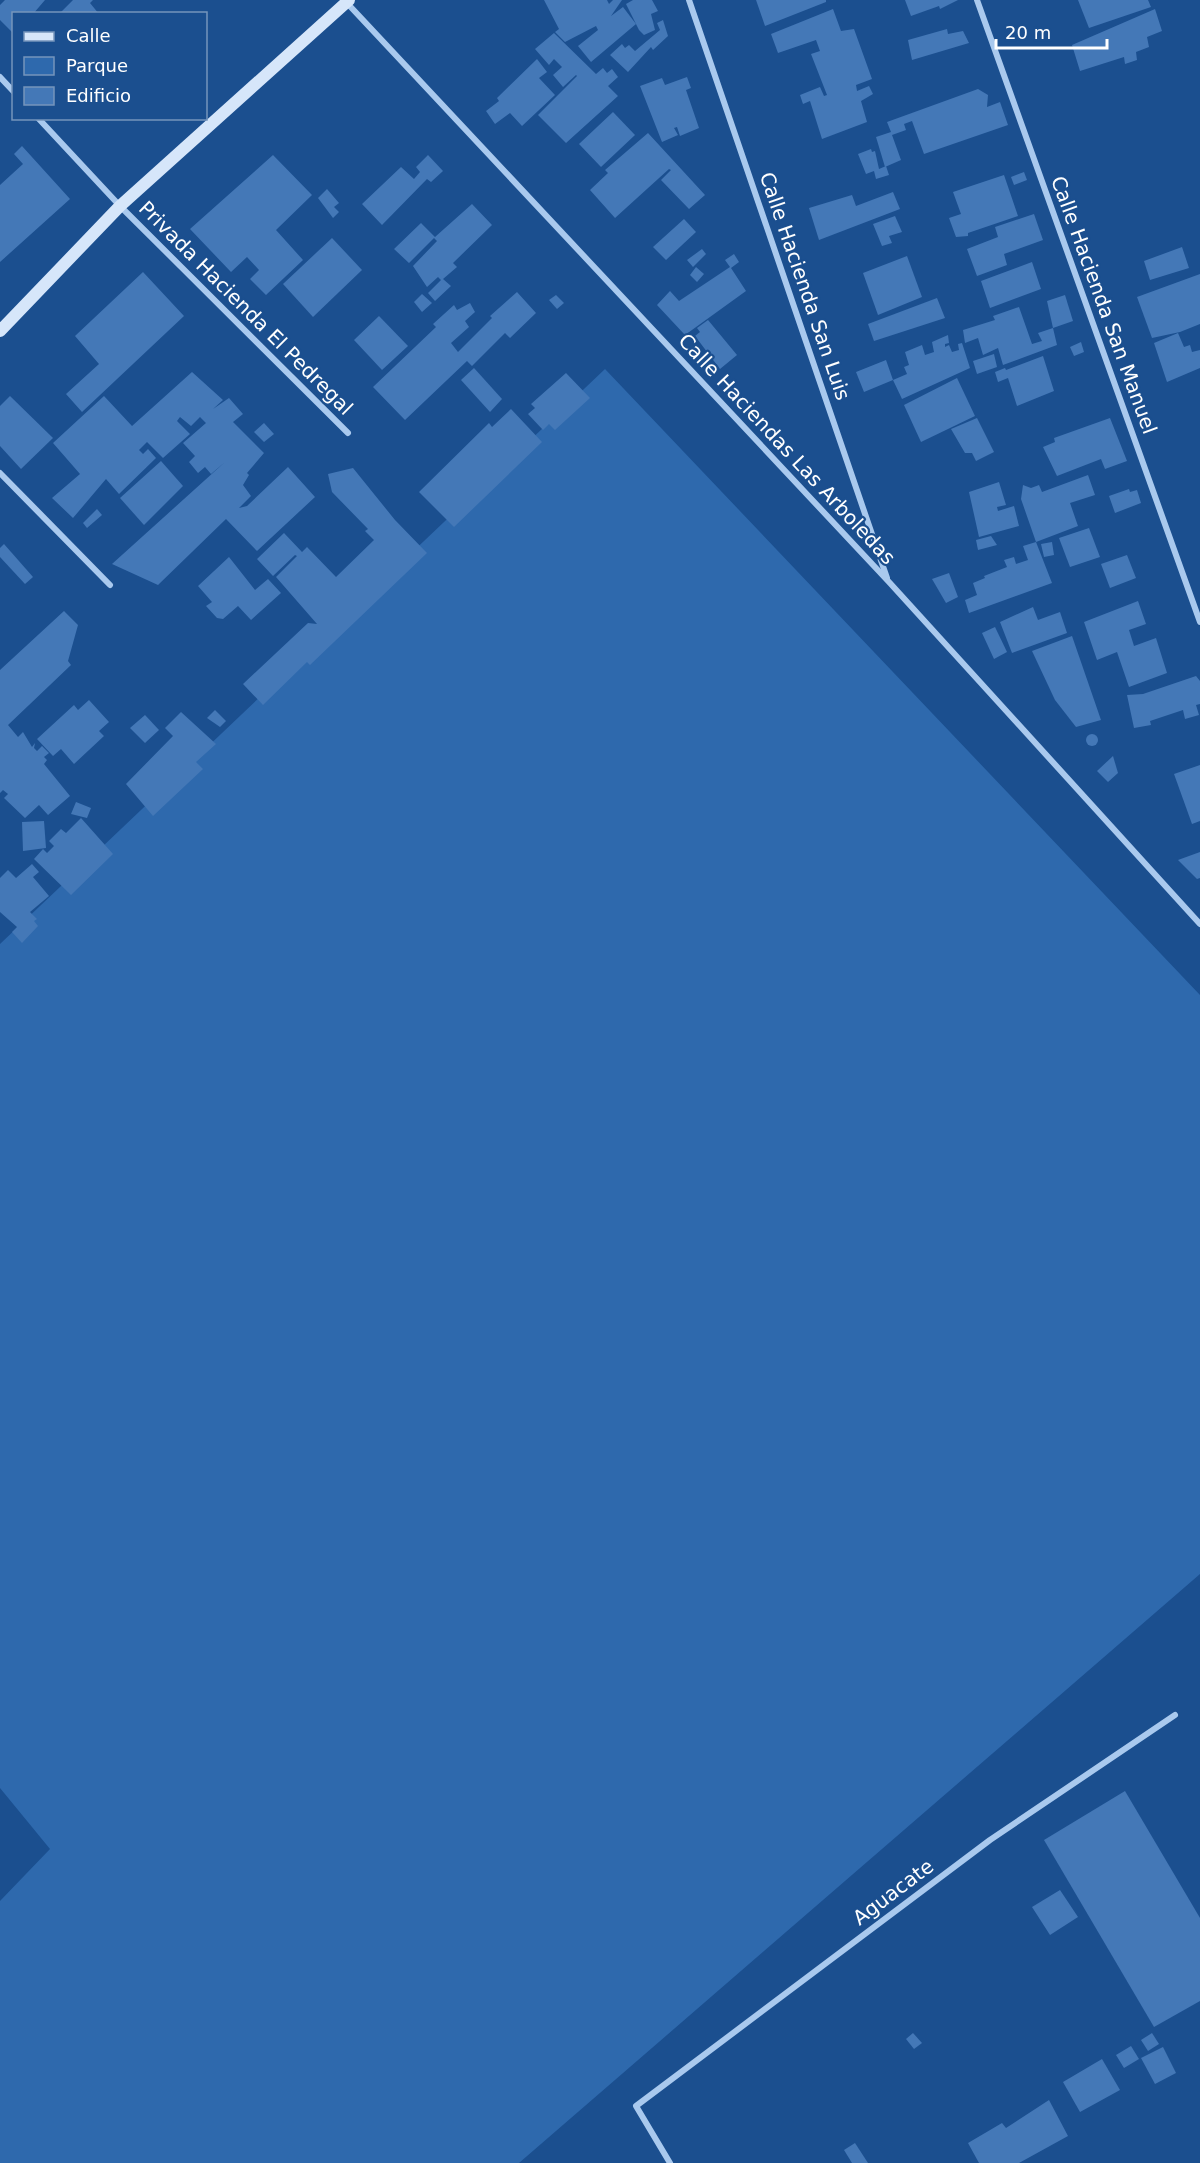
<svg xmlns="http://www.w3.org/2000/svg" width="1200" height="2163" font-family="'DejaVu Sans',sans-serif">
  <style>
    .green { fill: #2e69ad }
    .building { fill: #4478b7 }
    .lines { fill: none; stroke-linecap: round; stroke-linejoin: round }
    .street { stroke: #a9c9ee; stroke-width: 6 }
    .secondary { stroke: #d6e6fa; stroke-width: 12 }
    .labels { text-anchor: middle; stroke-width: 4.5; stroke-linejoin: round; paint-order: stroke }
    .street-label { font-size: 20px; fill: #fff; stroke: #1b4f8f }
  </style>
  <rect width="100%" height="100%" fill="#1b4f8f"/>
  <!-- green -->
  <polygon class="green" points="605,369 1200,995 1200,1574 519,2163 0,2163 0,1901 50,1849 0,1788 0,944"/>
  <!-- building -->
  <g class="building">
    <polygon points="5,0 45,0 33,14 14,14 14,34 0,20 0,5"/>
    <polygon points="73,0 93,0 90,3 99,14 59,14"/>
    <polygon points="544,0 607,0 609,4 613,0 622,0 611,16 623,7 636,24 591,62 578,46 598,30 596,26 565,42 555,32 559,29"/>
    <polygon points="633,0 652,0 658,11 651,14 655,30 644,35 639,30 626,4"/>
    <polygon points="756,0 826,0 826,2 765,26"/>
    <polygon points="905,0 958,0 940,9 939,6 911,16"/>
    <polygon points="1078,0 1148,0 1151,7 1089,28"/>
    <polygon points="833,9 841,31 854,29 872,79 856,85 857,91 869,86 873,94 861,101 867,122 822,139 810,101 803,104 800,95 820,87 824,96 827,95 811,54 820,51 816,40 778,53 771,34"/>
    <polygon points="1155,9 1162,31 1147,37 1149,47 1136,52 1137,60 1125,64 1124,57 1080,71 1072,45"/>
    <polygon points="663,20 668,36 653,50 651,47 628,72 610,55 622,44 625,48 629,45 635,51 660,30 657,23"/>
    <polygon points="947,29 948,34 963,31 969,43 912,60 908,40"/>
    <polygon points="554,33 596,74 603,68 607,73 612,69 618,77 608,86 618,96 566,143 538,115 577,76 576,75 563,87 553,75 562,67 554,59 549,65 535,49"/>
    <polygon points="537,59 547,72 539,78 555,95 522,126 510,113 495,124 486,111 499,101 497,98"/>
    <polygon points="687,77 691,88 686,90 699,128 680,136 677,127 674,128 678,135 662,142 640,86 662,78 665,85"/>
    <polygon points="978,89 988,95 987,107 1000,102 1008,125 924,154 912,121 904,124 906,130 892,135 901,160 885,167 876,137 891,132 887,122"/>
    <polygon points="613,112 635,135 601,167 579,144"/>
    <polygon points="648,133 705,195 689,209 661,180 671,170 669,169 615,218 590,190 608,173 605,170"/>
    <polygon points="22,146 70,199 0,262 0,185 23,164 14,154"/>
    <polygon points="871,149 872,152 875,151 879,169 886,166 889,175 876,179 874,171 866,174 858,154"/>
    <polygon points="273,155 312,195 276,230 303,260 266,295 250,279 259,270 247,257 231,272 190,229"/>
    <polygon points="428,155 443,171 431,182 427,179 382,225 362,204 401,167 414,179 420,172 416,167"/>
    <polygon points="1024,172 1027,180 1014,185 1011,177"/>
    <polygon points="1004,175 1018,216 968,233 968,236 956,237 949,218 961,214 953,192"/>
    <polygon points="327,189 339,203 334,207 339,212 333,218 318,198"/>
    <polygon points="893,192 900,209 819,240 809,208 852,195 856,206"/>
    <polygon points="472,204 492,225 453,263 457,267 443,279 451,286 435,301 428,293 441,280 438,277 427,287 413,266 437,241 434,238 409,263 394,249 421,223 435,237"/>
    <polygon points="1034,214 1043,240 1004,254 1007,265 977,276 967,249 998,237 995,227"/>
    <polygon points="895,216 902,232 889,236 892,243 882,246 873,224"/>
    <polygon points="684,219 696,232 666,260 653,247"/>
    <polygon points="332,238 362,270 313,317 283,284"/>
    <polygon points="1182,247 1189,268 1150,280 1144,261"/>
    <polygon points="702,249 706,254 693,267 687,260"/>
    <polygon points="734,254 739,262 731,268 746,291 685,335 657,305 670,291 679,301 730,267 725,260"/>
    <polygon points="907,256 922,297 878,315 863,273"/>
    <polygon points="1032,262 1041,289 990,308 981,281"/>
    <polygon points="696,267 704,274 697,282 690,275"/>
    <polygon points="143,272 184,316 82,412 66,394 99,364 75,336"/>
    <polygon points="1200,274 1200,324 1180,332 1152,338 1137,297"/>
    <polygon points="517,292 536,313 510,338 505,333 472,366 467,361 405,420 373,387 436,327 433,324 454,305 457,310 470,303 475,312 465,321 469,327 451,343 458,352 492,318 490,316"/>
    <polygon points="422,294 432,303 422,312 414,302"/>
    <polygon points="556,295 564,303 557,309 549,300"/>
    <polygon points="1065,295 1073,321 1053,328 1047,301"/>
    <polygon points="937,298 945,318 874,341 868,324"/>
    <polygon points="1019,307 1032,344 1042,341 1038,333 1053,328 1057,345 1003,365 998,348 983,355 978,338 965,343 963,330 995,320 993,316"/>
    <polygon points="379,316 408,346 382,370 354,340"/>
    <polygon points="708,320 737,355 720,369 695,336 700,332 697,328"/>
    <polygon points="1178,333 1184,347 1190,345 1192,352 1200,350 1200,368 1167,382 1154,343"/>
    <polygon points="948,335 949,343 945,344 945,347 949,345 952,352 959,350 958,344 962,343 970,368 902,399 893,380 864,392 856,372 886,360 893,380 907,374 904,367 909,365 905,352 922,345 925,355 934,352 932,342"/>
    <polygon points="1081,342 1084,352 1074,356 1070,347"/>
    <polygon points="994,354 997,367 977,374 973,361"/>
    <polygon points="1043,356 1054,391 1017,406 1008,378 998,382 995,372 1005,368 1006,370"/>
    <polygon points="474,368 502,399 490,412 461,380"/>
    <polygon points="192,372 223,400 213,409 229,398 243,414 233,422 264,453 247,473 249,475 243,485 251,496 239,508 247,506 288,467 315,497 257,551 226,519 158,585 112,564 225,462 211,474 205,467 198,473 189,462 195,456 183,443 206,423 200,417 191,426 180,417 177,421 190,434 163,458 147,442 139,450 143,454 148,449 156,458 119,494 106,479 73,518 52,498 80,474 53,443 104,396 132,426"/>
    <polygon points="566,373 590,398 555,430 549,424 543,430 528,414 535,408 531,404"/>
    <polygon points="957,378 975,416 921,442 904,405"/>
    <polygon points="10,396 53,438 21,469 0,446 0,406"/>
    <polygon points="511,409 542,442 454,527 419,492 489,423 492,427"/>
    <polygon points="977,418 994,452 976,461 972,453 965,453 951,429"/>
    <polygon points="1110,418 1127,461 1105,469 1101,459 1057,476 1043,447 1055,442 1054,438"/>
    <polygon points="264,423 274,434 264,442 254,432"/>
    <polygon points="161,461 183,486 144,525 120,498"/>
    <polygon points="353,468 395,520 427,553 310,665 307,662 263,705 243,684 308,623 317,624 276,577 297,556 295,555 273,576 257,559 284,533 302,552 307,547 336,577 374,540 365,531 368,529 332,492 328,474"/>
    <polygon points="1088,475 1095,495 1070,503 1078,526 1036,542 1021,499 1023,485 1031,488 1039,485 1042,492"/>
    <polygon points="999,482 1006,505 997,507 998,511 1014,506 1019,526 979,537 969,492"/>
    <polygon points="1129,489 1130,492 1137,490 1141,503 1115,513 1109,496"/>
    <polygon points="97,509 102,515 87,528 83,523"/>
    <polygon points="1089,528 1100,557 1070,567 1059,538"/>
    <polygon points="991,536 997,545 978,550 976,540"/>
    <polygon points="1036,542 1052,583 969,613 965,600 977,595 973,583 985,578 984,576 1007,567 1004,560 1014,557 1016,564 1028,560 1023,546"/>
    <polygon points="1052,542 1054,555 1044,557 1041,544"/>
    <polygon points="4,544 33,577 25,584 0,557 0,548"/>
    <polygon points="1127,555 1136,578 1110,588 1101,564"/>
    <polygon points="229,557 255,590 268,579 281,593 251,620 238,606 223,619 217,618 206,606 212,602 198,586"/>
    <polygon points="949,573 958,597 946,603 932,579"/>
    <polygon points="1138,601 1146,624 1129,630 1134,646 1156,638 1167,673 1129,687 1117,652 1097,660 1084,622"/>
    <polygon points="1033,607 1038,620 1060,612 1067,633 1012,653 1000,622"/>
    <polygon points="64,611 78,625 68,661 71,665 8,725 18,737 23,732 32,747 35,743 34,748 37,751 42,746 49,753 44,757 47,760 44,764 70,796 48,815 39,805 25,818 4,798 8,794 3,790 0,793 0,670"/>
    <polygon points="995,627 1007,652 994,659 982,633"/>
    <polygon points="1072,636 1101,720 1076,727 1055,700 1032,651"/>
    <polygon points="1196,676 1200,681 1200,704 1196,705 1199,715 1185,719 1183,710 1150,721 1151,725 1134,728 1127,695 1143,694"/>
    <polygon points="89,700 109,722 99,731 104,736 74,764 61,749 53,756 37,739 74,705 78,710"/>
    <polygon points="215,710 226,721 220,727 207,718"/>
    <polygon points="181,712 216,744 196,762 203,769 153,816 126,784 173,736 165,728"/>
    <polygon points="145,715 159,730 145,743 130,728"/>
    <circle cx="1092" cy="740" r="6"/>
    <polygon points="1113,756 1118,773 1108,782 1097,771"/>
    <polygon points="1200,765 1200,821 1192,824 1174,774"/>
    <polygon points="76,802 91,808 87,818 71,814"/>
    <polygon points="81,818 113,854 71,895 34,859 43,849 47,853 54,846 49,841 61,829 66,833"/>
    <polygon points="44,821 46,848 23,851 22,822"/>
    <polygon points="1200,852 1200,878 1197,879 1178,860"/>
    <polygon points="32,864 39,872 33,877 49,896 30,912 37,919 34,921 38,926 22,943 12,932 17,927 0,912 0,878 8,870 16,878"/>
    <polygon points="1125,1791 1200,1918 1200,2001 1154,2027 1044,1840"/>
    <polygon points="1060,1890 1078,1917 1050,1935 1032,1907"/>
    <polygon points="913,2033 922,2043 914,2049 906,2039"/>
    <polygon points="1152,2033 1159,2044 1148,2051 1141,2040"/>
    <polygon points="1131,2046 1139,2059 1124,2068 1116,2055"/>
    <polygon points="1163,2047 1176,2073 1155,2084 1141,2058"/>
    <polygon points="1102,2059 1120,2090 1080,2112 1063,2082"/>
    <polygon points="1049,2100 1068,2136 1019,2163 979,2163 968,2143 1002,2123 1006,2128"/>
    <polygon points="855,2143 868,2163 852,2163 844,2150"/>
  </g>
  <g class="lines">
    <!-- street -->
    <g class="street">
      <polyline points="689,0 887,578"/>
      <polyline points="977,0 1200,622"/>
      <polyline points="347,3 889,582 1200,924"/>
      <polyline points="0,77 14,92"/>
      <polyline points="38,118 120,206 348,433"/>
      <polyline points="0,473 110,585"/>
      <polyline points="670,2163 636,2106 990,1840 1175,1715"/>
    </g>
    <!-- secondary -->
    <polyline class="secondary" points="0,331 120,206 349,0"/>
  </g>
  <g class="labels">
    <!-- street labels -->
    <g class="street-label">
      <text transform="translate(805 286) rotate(71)" y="7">Calle Hacienda San Luis</text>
      <text transform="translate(1104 305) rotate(70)" y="7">Calle Hacienda San Manuel</text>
      <text transform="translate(246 308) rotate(45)" y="7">Privada Hacienda El Pedregal</text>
      <text transform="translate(787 449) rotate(47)" y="7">Calle Haciendas Las Arboledas</text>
      <text transform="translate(893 1892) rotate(-37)" y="7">Aguacate</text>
    </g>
  </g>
  <!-- legend -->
  <rect x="12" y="12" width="195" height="108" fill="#1b4f8f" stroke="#7695bc" stroke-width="1.5"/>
  <rect x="24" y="32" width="30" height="9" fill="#d6e6fa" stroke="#7695bc" stroke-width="1.5"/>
  <text x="66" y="42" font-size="18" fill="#ffffff">Calle</text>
  <rect x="24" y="57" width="30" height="18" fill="#2e69ad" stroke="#7695bc" stroke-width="1.5"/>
  <text x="66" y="72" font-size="18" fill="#ffffff">Parque</text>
  <rect x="24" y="87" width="30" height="18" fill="#4478b7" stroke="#7695bc" stroke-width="1.5"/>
  <text x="66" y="102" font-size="18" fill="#ffffff">Edificio</text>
  <!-- scale -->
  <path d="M996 39v9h111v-9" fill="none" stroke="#ffffff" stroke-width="3"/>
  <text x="1005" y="39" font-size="18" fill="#ffffff" stroke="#1b4f8f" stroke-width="4.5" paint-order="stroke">20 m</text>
</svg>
